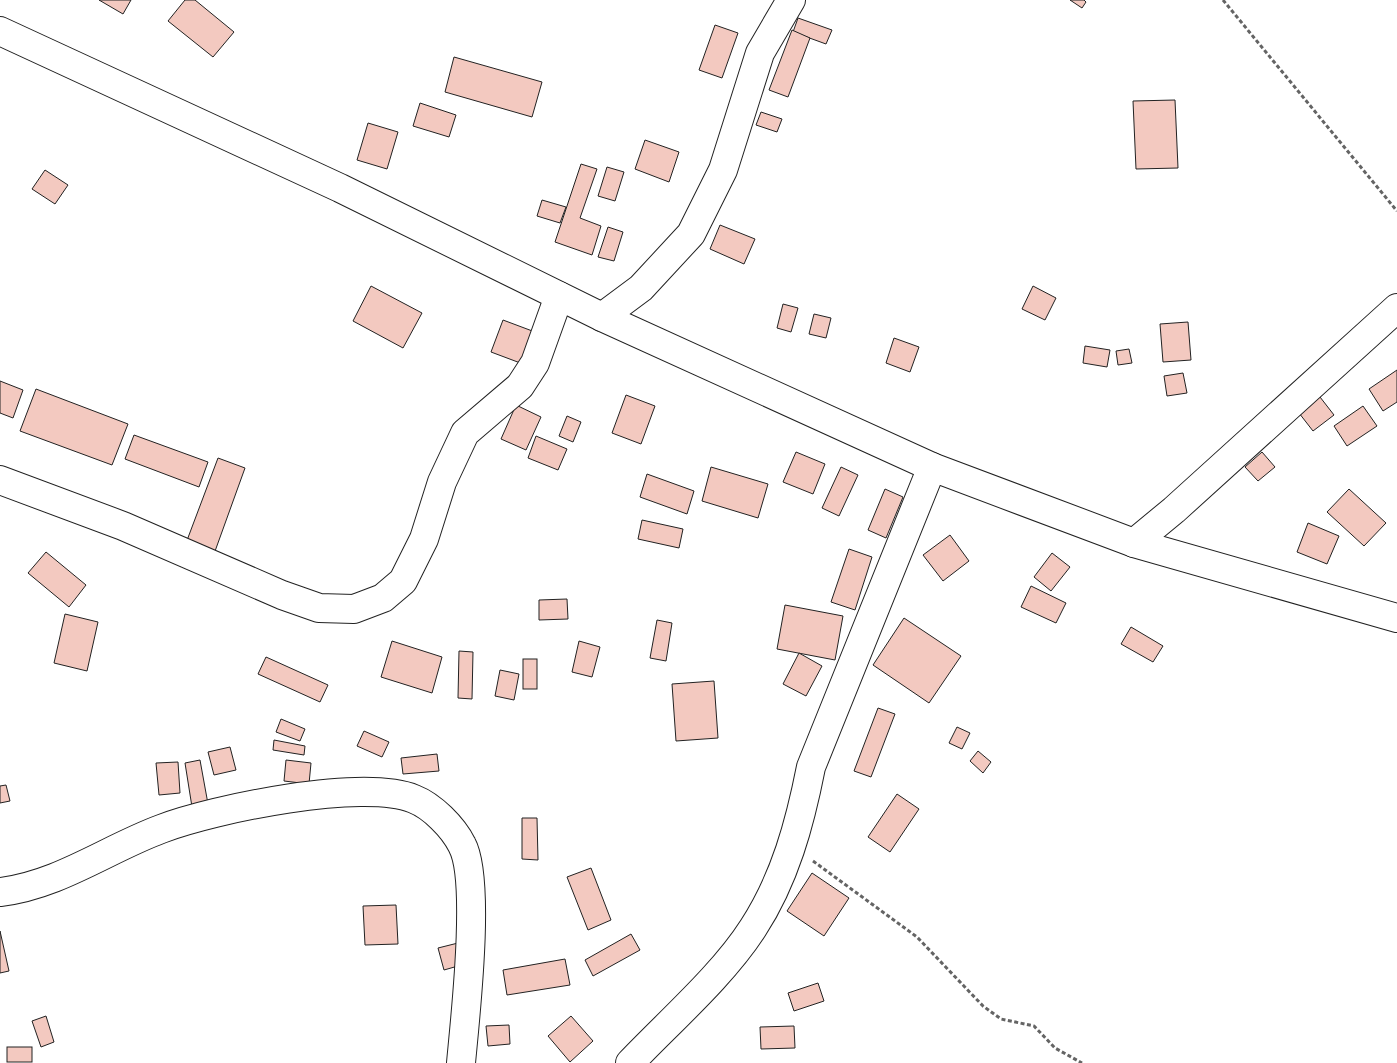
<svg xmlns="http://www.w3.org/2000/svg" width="1397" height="1063" font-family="Spectral,serif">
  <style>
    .building { fill: #f3c9c0; stroke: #222 }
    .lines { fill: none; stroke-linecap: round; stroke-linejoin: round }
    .minor-casing { stroke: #222; stroke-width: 30 }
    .path { stroke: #646464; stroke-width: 3; stroke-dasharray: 4 2.5; stroke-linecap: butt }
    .minor { stroke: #fff; stroke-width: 28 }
  </style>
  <rect width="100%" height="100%" fill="#fff"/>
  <!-- building -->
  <g class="building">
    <polygon points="99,0 131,0 123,14"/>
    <polygon points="185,0 195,0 234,32 213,57 168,21"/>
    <polygon points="1070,0 1084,0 1086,2 1082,8"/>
    <polygon points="798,18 832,30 826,44 793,32"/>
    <polygon points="715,25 738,33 722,78 699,70"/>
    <polygon points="792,30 810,38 788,97 769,90"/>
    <polygon points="454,57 542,82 532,117 445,92"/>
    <polygon points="1175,100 1178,168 1136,169 1133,101"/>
    <polygon points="420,103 456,115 449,137 413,126"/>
    <polygon points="761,112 782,119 777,132 756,125"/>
    <polygon points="368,123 398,132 387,169 357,160"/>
    <polygon points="645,140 679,152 669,182 635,169"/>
    <polygon points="581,164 597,169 580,218 601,226 592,255 555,242"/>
    <polygon points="607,167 624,172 615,201 598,196"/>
    <polygon points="45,170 68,185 55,204 32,189"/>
    <polygon points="542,200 566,207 560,223 537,216"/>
    <polygon points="720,225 755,239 744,264 710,249"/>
    <polygon points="608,227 623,232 614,261 598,257"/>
    <polygon points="371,286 422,313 403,348 353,321"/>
    <polygon points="1033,286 1056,298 1045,320 1022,309"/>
    <polygon points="783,304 798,308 791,332 777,328"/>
    <polygon points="814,314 831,318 826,338 809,334"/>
    <polygon points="503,320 535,332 523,364 491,352"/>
    <polygon points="1188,322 1191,360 1163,362 1160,324"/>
    <polygon points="894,338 919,347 910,372 886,363"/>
    <polygon points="1085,346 1110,350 1107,367 1083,363"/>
    <polygon points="1129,349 1132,363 1118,365 1116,351"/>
    <polygon points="1397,370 1397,402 1383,411 1369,389"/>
    <polygon points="1183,373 1187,393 1167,396 1164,376"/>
    <polygon points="0,381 23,390 13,418 0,413"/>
    <polygon points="36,389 128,424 112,465 20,431"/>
    <polygon points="626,395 655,406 641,444 612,433"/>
    <polygon points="1320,397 1334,415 1313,431 1299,413"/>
    <polygon points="516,405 541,417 526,450 501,439"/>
    <polygon points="1363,406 1377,426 1347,446 1334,426"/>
    <polygon points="567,416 581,422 573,442 559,436"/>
    <polygon points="134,435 208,462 199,487 125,459"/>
    <polygon points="536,436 567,449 558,470 528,458"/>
    <polygon points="796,452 825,464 813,494 783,482"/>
    <polygon points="1262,452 1275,467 1258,481 1245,467"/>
    <polygon points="218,458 245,468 214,554 186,543"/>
    <polygon points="711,467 768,484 758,518 702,501"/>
    <polygon points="841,467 858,475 839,516 822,508"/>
    <polygon points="647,474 694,491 687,514 640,497"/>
    <polygon points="885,489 903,497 886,538 868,530"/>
    <polygon points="1349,489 1386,523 1364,546 1327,512"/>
    <polygon points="642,520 683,529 679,548 638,539"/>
    <polygon points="1308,523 1339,536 1327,564 1297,552"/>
    <polygon points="950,535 969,561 943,581 923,555"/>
    <polygon points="849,549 872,557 855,610 831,602"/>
    <polygon points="46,552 86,585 69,607 28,573"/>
    <polygon points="1052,553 1070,567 1051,591 1034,577"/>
    <polygon points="1031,586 1066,603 1056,623 1021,607"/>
    <polygon points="567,599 568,619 539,620 539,600"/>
    <polygon points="785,605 843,616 835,660 777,649"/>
    <polygon points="65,614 98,622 87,671 54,663"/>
    <polygon points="904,618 961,656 929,703 873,665"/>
    <polygon points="657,620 672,623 666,661 650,658"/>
    <polygon points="1131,627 1163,646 1153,662 1121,644"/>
    <polygon points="392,641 442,657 432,693 381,677"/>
    <polygon points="579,641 600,647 592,677 572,672"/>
    <polygon points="459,651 473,652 472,699 458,698"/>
    <polygon points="799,653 822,666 806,696 783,684"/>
    <polygon points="266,657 328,685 320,702 258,674"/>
    <rect x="523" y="659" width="14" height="30"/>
    <polygon points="500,670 519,674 514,700 495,696"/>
    <polygon points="714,681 718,738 676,741 672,684"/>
    <polygon points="878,708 895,714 871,777 854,771"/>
    <polygon points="281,719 305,729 300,741 276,732"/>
    <polygon points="957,727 970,733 962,749 949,743"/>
    <polygon points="364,731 389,742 382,757 357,746"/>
    <polygon points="274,740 305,746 304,755 273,750"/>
    <polygon points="230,747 236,770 214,775 208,752"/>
    <polygon points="978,751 991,762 983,773 970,761"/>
    <polygon points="437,754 439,771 403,774 401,758"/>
    <polygon points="200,760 208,804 192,807 185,763"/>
    <polygon points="286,760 311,763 309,784 284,781"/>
    <polygon points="178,762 180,793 159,795 156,763"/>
    <polygon points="6,785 10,801 0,803 0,786"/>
    <polygon points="897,794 919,809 890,852 868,837"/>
    <polygon points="522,818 537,818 538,860 522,859"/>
    <polygon points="591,868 611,920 588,930 567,877"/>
    <polygon points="812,873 849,898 824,936 787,911"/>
    <polygon points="396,905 398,944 365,945 363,906"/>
    <polygon points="0,931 9,971 0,973"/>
    <polygon points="631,934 640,950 593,976 585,960"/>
    <polygon points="458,943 465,964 444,970 438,948"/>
    <polygon points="565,959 570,985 507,995 503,970"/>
    <polygon points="818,983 824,1001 794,1011 788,993"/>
    <polygon points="46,1016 54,1042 41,1047 32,1021"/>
    <polygon points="571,1016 593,1041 570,1062 548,1036"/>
    <polygon points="509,1025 510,1044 488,1046 486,1026"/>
    <polygon points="794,1026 795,1048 761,1049 760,1027"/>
    <rect x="7" y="1047" width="25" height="15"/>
  </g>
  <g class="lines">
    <!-- minor casing -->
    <g class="minor-casing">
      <g id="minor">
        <polyline points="0,31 340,188 602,317 932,467 1134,543 1397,618"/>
        <polyline points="602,317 641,288 691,234 723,170 760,53 791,0"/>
        <polyline points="0,480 123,526 282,595 319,608 354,609 383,598 403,581 424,539 442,482 465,433 520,386 535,363 559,296"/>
        <polyline points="1134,543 1174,510 1397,308"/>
        <path d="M 0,892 C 59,885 107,849 161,829 C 213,809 363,778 414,799 C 432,806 453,827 462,845 C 481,880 465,1019 461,1063"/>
        <path d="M 630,1063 C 669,1022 723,975 753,928 C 785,879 800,823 811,767 L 932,467"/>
      </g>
    </g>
    <!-- path -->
    <g class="path">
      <polyline points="1223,0 1397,211"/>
      <polyline points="813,861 917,937 983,1006 1001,1019 1034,1026 1055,1048 1082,1063"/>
    </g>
    <!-- minor -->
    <use href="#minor" class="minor"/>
  </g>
</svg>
